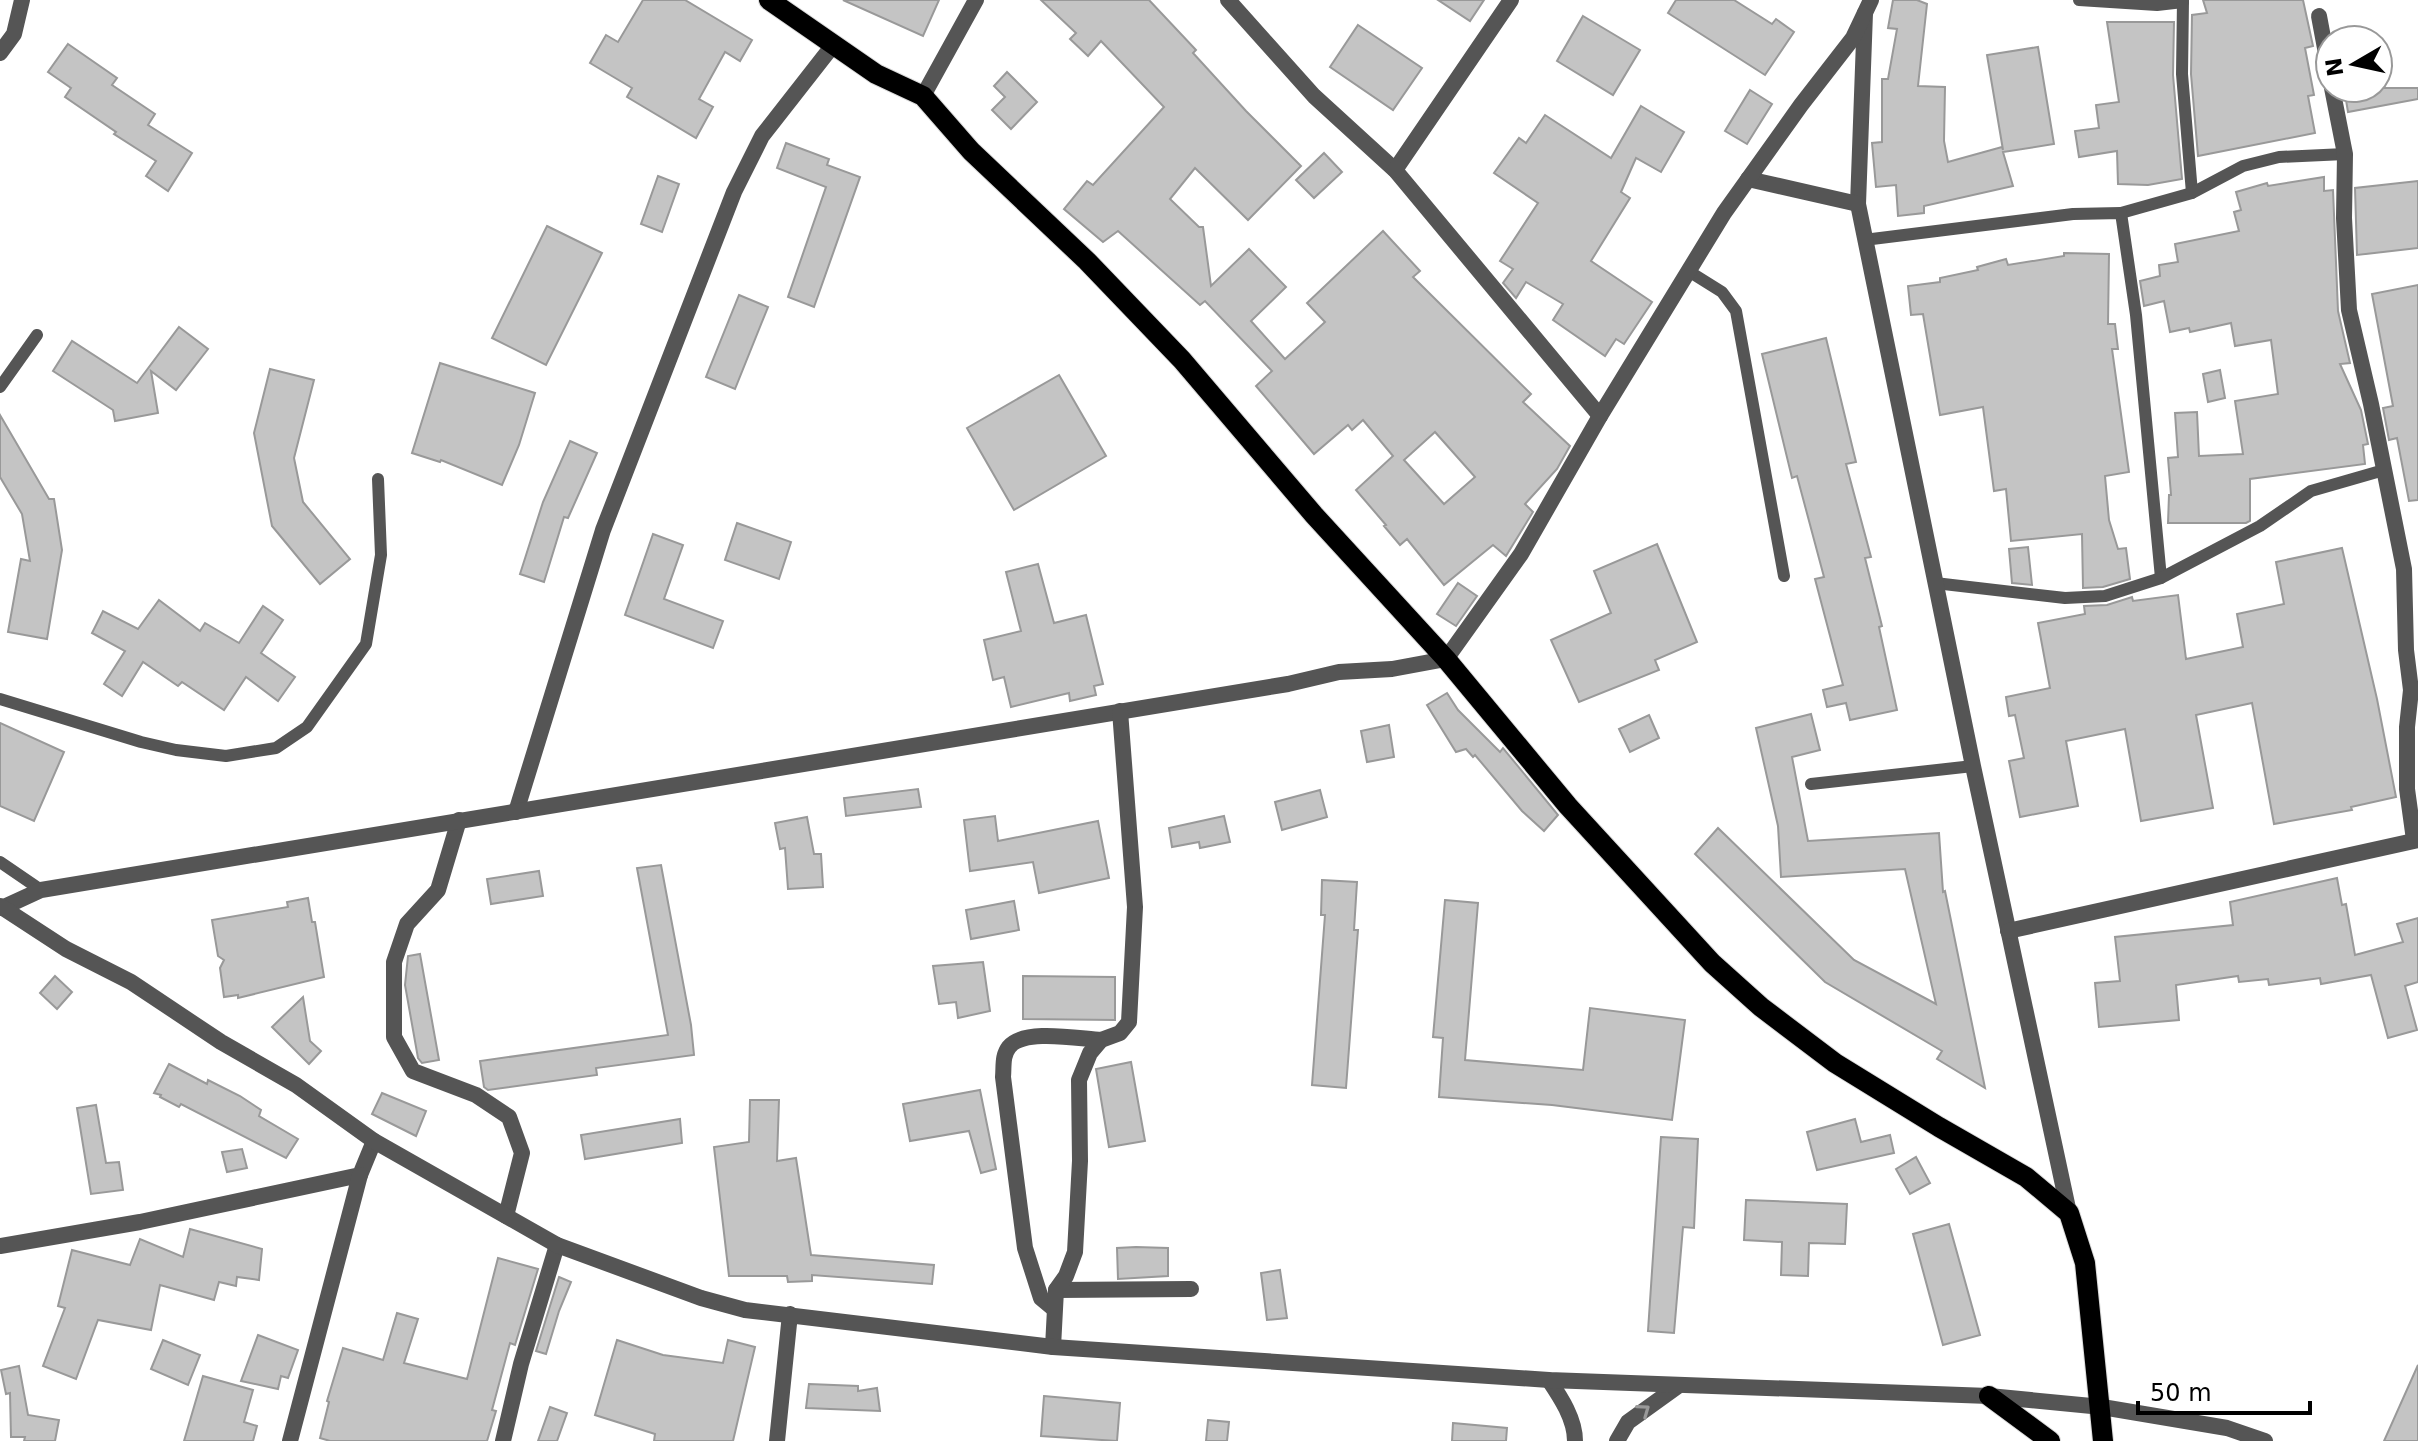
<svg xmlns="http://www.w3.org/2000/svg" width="2418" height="1441" font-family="'DejaVu Sans',sans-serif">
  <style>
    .building { fill: #c4c4c4; stroke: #999; stroke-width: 2; fill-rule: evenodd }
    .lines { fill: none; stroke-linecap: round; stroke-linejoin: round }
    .primary-casing { stroke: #dbdbdb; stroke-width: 22 }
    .service { stroke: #555; stroke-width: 12 }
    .minor { stroke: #555; stroke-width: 16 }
    .tertiary { stroke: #555; stroke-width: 16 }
    .primary { stroke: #000; stroke-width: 20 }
    .oneway { stroke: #999 }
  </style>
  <rect width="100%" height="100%" fill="#fff"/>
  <!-- building -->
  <g class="building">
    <polygon points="643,0 685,0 752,40 740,61 725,52 699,99 713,107 696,138 627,97 632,88 590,63 606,35 618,42"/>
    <polygon points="843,0 939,0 923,36"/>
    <path d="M 1041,0 L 1149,0 L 1196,50 L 1193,53 L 1246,111 L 1301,166 L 1248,220 L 1195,168 L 1170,199 L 1199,227 L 1203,227 L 1211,286 L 1249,249 L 1286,287 L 1251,321 L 1285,359 L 1325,322 L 1307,303 L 1383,231 L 1420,271 L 1413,277 L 1531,394 L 1523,402 L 1570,446 L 1557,469 L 1525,504 L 1533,512 L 1506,556 L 1493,545 L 1444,585 L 1407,539 L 1400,545 L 1384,526 L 1386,525 L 1356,490 L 1393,456 L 1363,420 L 1352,430 L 1348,425 L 1314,454 L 1256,386 L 1272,371 L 1205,301 L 1200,305 L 1118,231 L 1103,242 L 1064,209 L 1087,181 L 1093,185 L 1164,107 L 1101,41 L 1088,56 L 1070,39 L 1076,33 ZM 1435,432 L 1475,477 L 1444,504 L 1404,460 Z"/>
    <polygon points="1438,0 1484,0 1470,21"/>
    <polygon points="1676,0 1734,0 1772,24 1776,19 1794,32 1765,75 1668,13"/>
    <polygon points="1893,0 1917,0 1927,4 1918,86 1945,87 1944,141 1948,162 2002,147 2003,150 1987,55 2038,47 2054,144 2003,152 2013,186 1924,206 1924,213 1898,216 1896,185 1876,187 1872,143 1882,142 1882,79 1888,79 1897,29 1888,28"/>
    <polygon points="2203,0 2303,0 2313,46 2305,48 2314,95 2308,96 2315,133 2198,156 2191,74 2192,15 2207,13"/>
    <polygon points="1583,16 1640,50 1613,95 1557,61"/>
    <polygon points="2107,22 2174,22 2173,75 2182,179 2148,185 2118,184 2117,151 2079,157 2075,131 2099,128 2096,105 2119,102"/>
    <polygon points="1358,25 1422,68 1393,110 1330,67"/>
    <polygon points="68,44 117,78 112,85 155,114 148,125 192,153 168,191 146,176 156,161 114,134 116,132 65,97 71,88 48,72"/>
    <polygon points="1007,72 1037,102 1011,129 992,110 1005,97 994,86"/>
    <polygon points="2344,88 2418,88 2418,99 2348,112"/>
    <polygon points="1750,90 1772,104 1747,144 1725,131"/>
    <polygon points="1641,106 1684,132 1661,172 1636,158 1621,192 1630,198 1591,261 1652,302 1624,344 1616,339 1605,356 1553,320 1563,304 1526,282 1516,298 1503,283 1513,269 1500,261 1538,203 1494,173 1519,138 1526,143 1545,115 1611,158"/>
    <polygon points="786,143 829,159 827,165 860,177 814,307 788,297 826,187 777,168"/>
    <polygon points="1324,153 1342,172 1314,198 1296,180"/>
    <polygon points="658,176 679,184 662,232 641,224"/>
    <polygon points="2324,177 2324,191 2333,190 2338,311 2350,363 2340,364 2361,410 2368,444 2363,445 2365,464 2250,479 2250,521 2246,523 2168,523 2169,495 2171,495 2168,458 2178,457 2175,413 2197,412 2199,456 2243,454 2235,401 2278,394 2271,340 2235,346 2231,323 2190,332 2189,328 2170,332 2164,301 2144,306 2140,281 2160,276 2159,265 2178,262 2175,244 2239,231 2234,212 2241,210 2236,192 2267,183 2268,186"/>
    <polygon points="2418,181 2418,248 2357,255 2355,188"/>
    <polygon points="547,226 602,253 546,365 492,338"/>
    <polygon points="2064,253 2109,254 2108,324 2115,324 2118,349 2112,349 2129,472 2105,476 2109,520 2118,549 2126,548 2130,579 2103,587 2083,588 2082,534 2011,541 2006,489 1994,491 1983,407 1940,415 1923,314 1911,315 1908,286 1940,282 1940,278 1978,270 1977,267 2006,259 2008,265 2064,256"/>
    <polygon points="2418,285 2418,500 2409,501 2397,438 2389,440 2383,408 2393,406 2372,294"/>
    <polygon points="739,295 768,307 735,389 706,377"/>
    <polygon points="179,327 208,349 176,390 151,371 158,413 115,421 113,410 53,371 72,341 137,383"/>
    <polygon points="1826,338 1856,462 1846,464 1871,557 1865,558 1882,626 1879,627 1897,710 1850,720 1846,703 1827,707 1823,690 1843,685 1815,579 1824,577 1797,476 1792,478 1762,354"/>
    <polygon points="440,363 535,393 519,445 502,485 441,460 440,462 412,453"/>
    <polygon points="270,369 314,380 294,458 303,502 350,559 320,584 272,526 254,433"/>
    <polygon points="2220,370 2225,398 2208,402 2203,374"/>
    <polygon points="1059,375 1106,456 1014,510 967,428"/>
    <polygon points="0,415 49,499 54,499 62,550 47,639 8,632 21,559 30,561 22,514 0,477"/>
    <polygon points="570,441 597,453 568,518 564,517 544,582 520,574 543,502"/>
    <polygon points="737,523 791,542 779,579 725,560"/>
    <polygon points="653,534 683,545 664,599 723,621 713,648 625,615"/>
    <polygon points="1657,544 1697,642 1655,660 1659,670 1579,702 1551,640 1611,613 1594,571"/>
    <polygon points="2028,547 2032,585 2012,583 2009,549"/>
    <polygon points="2342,548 2377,699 2396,797 2351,807 2352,810 2274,824 2252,703 2196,715 2213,808 2141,821 2125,729 2066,741 2078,806 2020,817 2009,761 2024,758 2015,715 2009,716 2006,697 2050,688 2038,623 2085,614 2084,606 2107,605 2132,597 2133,601 2178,595 2186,659 2243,647 2237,614 2284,604 2276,562"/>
    <polygon points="1038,564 1054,623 1086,615 1103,684 1094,686 1096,695 1070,701 1069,693 1011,707 1004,677 993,680 984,640 1021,631 1006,572"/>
    <polygon points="1458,583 1477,596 1456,626 1437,614"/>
    <polygon points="159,600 200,631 205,623 239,643 263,606 283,620 261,653 295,677 278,701 246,677 224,710 182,682 178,686 143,662 122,696 104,684 125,651 92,633 103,611 138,629"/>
    <polygon points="1447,693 1458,710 1500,752 1503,748 1558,815 1544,831 1522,811 1475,755 1473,757 1466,749 1456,752 1427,705"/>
    <polygon points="1811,714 1820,750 1792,757 1808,841 1939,833 1943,892 1945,891 1985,1088 1937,1059 1942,1051 1825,982 1695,854 1718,828 1854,960 1936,1004 1905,869 1781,877 1778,826 1756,728"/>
    <polygon points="1649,715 1659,738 1630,752 1619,729"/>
    <polygon points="0,723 64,752 34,821 0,806"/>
    <polygon points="1389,725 1394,757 1367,762 1361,731"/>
    <polygon points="918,789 921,807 846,816 844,798"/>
    <polygon points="1320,790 1327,817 1282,830 1275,802"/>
    <polygon points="995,816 998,841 1098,821 1109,878 1039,893 1033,862 970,871 964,820"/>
    <polygon points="1224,816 1230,842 1200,848 1199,842 1172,847 1169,828"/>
    <polygon points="807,817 814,854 821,854 823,887 788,889 785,848 780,849 775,823"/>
    <polygon points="661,865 691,1025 694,1055 596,1068 597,1075 488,1090 484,1087 480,1061 668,1035 637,868"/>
    <polygon points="539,871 543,896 491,904 487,879"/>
    <polygon points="2337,878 2342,905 2346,904 2355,955 2403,942 2397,924 2418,918 2418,982 2405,986 2417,1030 2388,1038 2371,975 2321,984 2320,978 2269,985 2268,979 2239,982 2238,976 2176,985 2179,1020 2099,1027 2095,983 2120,981 2115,937 2233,925 2230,902"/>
    <polygon points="1322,880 1357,882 1354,930 1358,930 1346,1088 1312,1085 1325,915 1321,915"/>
    <polygon points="308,898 312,922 315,922 324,977 238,998 238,995 224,997 220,968 224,960 218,956 212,920 288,907 287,902"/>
    <polygon points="1445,900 1478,903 1465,1060 1583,1070 1590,1008 1685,1020 1672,1120 1552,1105 1439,1097 1443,1038 1433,1037"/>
    <polygon points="1014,901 1019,930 971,939 966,910"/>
    <polygon points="420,954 439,1060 422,1063 418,1058 405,985 408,956"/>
    <polygon points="983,962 990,1011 958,1018 956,1002 939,1004 933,966"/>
    <polygon points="55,976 72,992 57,1009 40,993"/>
    <polygon points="1023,976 1115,977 1115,1020 1023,1019"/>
    <polygon points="303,997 310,1041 321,1051 309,1064 272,1027"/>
    <polygon points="1131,1062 1145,1141 1109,1147 1096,1069"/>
    <polygon points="169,1064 207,1084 208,1080 240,1096 261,1110 259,1116 298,1139 286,1158 181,1104 179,1107 160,1097 161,1095 154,1093"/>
    <polygon points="980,1090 996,1169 981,1173 969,1131 910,1141 903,1104"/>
    <polygon points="382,1093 426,1111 416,1136 372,1114"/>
    <polygon points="750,1100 779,1100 777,1161 796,1158 811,1255 934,1265 932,1284 812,1275 812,1281 788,1282 787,1276 729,1276 714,1147 749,1142"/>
    <polygon points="96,1105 106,1163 119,1162 123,1190 91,1194 77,1108"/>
    <polygon points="680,1119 682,1143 585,1159 581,1135"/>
    <polygon points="1855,1119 1861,1142 1890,1135 1894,1153 1817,1170 1807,1132"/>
    <polygon points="1661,1137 1698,1139 1694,1228 1683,1227 1674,1333 1648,1331"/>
    <polygon points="242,1149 247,1168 227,1172 222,1152"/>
    <polygon points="1916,1157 1930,1183 1910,1194 1896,1169"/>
    <polygon points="1746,1200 1847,1204 1845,1244 1809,1243 1808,1276 1781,1275 1782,1242 1744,1240"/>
    <polygon points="1949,1224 1980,1335 1943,1345 1913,1234"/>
    <polygon points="190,1229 262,1249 259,1280 237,1277 236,1286 219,1282 214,1300 160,1285 151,1330 98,1320 76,1379 43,1366 65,1308 58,1306 72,1250 130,1265 140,1239 183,1257"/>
    <polygon points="1136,1247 1168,1248 1168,1276 1118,1279 1117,1248"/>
    <polygon points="498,1258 538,1269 515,1345 510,1343 492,1410 496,1411 487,1441 330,1441 320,1438 329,1402 327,1401 343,1348 383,1360 397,1313 418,1319 404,1363 467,1379"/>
    <polygon points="1280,1270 1287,1318 1267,1320 1261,1273"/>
    <polygon points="559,1277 571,1282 559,1311 546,1354 536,1351"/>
    <polygon points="258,1335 298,1350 288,1378 281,1376 278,1389 241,1381"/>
    <polygon points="163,1340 200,1355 188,1385 151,1369"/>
    <polygon points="617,1340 663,1355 723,1363 728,1340 755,1347 733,1441 654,1441 655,1434 595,1415"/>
    <polygon points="2418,1365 2418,1441 2384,1441"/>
    <polygon points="19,1366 28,1415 59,1420 55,1441 24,1441 25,1437 11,1437 10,1393 6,1394 1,1370"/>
    <polygon points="203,1376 253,1390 244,1422 257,1426 253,1441 184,1441"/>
    <polygon points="809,1384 858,1386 858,1391 877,1388 880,1411 806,1408"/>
    <polygon points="1044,1396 1120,1403 1117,1441 1041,1436"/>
    <polygon points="550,1407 567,1413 557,1441 538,1441"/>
    <polygon points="1208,1420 1229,1422 1227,1441 1206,1441"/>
    <polygon points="1453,1423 1507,1428 1506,1441 1452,1441"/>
  </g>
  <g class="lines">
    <!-- primary casing -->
    <g class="primary-casing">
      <g id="primary">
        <polyline points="769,0 876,74 923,96 971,151 1087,261 1182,360 1314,515 1446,659 1568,806 1712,963 1761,1007 1835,1063 1939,1127 2026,1177 2069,1213 2085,1263 2103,1441"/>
        <polyline points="1989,1396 2050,1441"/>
      </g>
    </g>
    <!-- service -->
    <g class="service">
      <polyline points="2079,0 2157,5 2183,2"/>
      <polyline points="2183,0 2182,74 2192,193"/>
      <polyline points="2121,213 2192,193 2243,166 2279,157 2345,154"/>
      <polyline points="1864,240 2073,214 2121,213 2136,315 2161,578"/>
      <polyline points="1690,272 1722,292 1736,311 1784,576"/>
      <polyline points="0,387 37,335"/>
      <polyline points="1935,583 2065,598 2105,596 2161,578 2260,526 2311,491 2384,470"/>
      <polyline points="0,699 141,742 176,750 226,756 276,748 307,727 366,644 381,555 378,479"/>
      <polyline points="1811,784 1973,766"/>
      <polyline points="0,862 41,890"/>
    </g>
    <!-- minor -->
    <g class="minor">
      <polyline points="1228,0 1314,96 1395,170 1600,416"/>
      <polyline points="1865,13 1858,204 1973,766 2069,1213"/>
      <polyline points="2319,16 2330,75"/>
      <polyline points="0,53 14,34 22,0"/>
      <polyline points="2332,88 2345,154 2344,218 2349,310 2371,404 2404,569 2406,650 2411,690 2407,727 2407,789 2414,840"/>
      <polyline points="923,96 976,0"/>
      <polyline points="1395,170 1511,0"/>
      <polyline points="1748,179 1858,204"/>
      <polyline points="516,812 603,530 734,192 762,136 834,44"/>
      <polyline points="459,820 438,890 407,924 394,962 394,1037 413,1071 476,1095 509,1117 522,1153 506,1216"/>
      <polyline points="2,908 41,890 1288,684 1339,672 1392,669 1446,659"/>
      <polyline points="2008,931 2418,840"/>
      <polyline points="0,1246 140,1222 360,1175 374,1141"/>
      <polyline points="1056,1290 1191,1289"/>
      <path d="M 1053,1308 L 1041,1298 L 1025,1248 L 1003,1077 C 1004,1066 1002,1056 1009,1047 C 1024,1028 1080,1039 1101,1040"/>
      <polyline points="1053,1347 1056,1290 1066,1276 1075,1252 1080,1161 1079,1080 1090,1053 1101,1040 1120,1033 1129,1022 1135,907 1120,711"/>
      <path d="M 1549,1380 C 1561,1398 1575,1419 1575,1441"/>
      <polyline points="2102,1407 2227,1428 2265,1441"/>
      <polyline points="290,1441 360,1175"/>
      <polyline points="503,1441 521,1364 557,1245"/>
      <polyline points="777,1441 790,1314"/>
      <polyline points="1617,1441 1628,1422 1678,1386"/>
    </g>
    <!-- tertiary -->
    <g class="tertiary">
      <polyline points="1446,659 1521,554 1600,416 1724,213 1801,105 1853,38 1871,0"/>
      <polyline points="0,906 66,949 131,982 221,1042 296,1085 374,1141 557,1245 701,1298 745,1310 1053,1347 1549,1380 1989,1396 2102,1407"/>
    </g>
    <!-- primary -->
    <use href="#primary" class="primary"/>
  </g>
  <!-- one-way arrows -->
  <defs><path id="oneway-chevron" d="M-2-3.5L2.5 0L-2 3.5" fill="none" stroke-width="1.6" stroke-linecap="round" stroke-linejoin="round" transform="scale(2)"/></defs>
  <use class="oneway" href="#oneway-chevron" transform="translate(1644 1410) rotate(-36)"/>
  <!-- north arrow -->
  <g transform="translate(2354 64) rotate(261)"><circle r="38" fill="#ffffff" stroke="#999999" stroke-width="2"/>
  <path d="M0-6L14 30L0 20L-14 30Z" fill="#000000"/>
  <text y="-12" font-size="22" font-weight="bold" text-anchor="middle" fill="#000000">N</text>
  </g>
  <!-- scale -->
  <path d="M2138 1401v12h172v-12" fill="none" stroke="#000000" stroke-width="4"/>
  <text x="2150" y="1401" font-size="24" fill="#000000" stroke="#ffffff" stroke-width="6" paint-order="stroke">50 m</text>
</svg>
